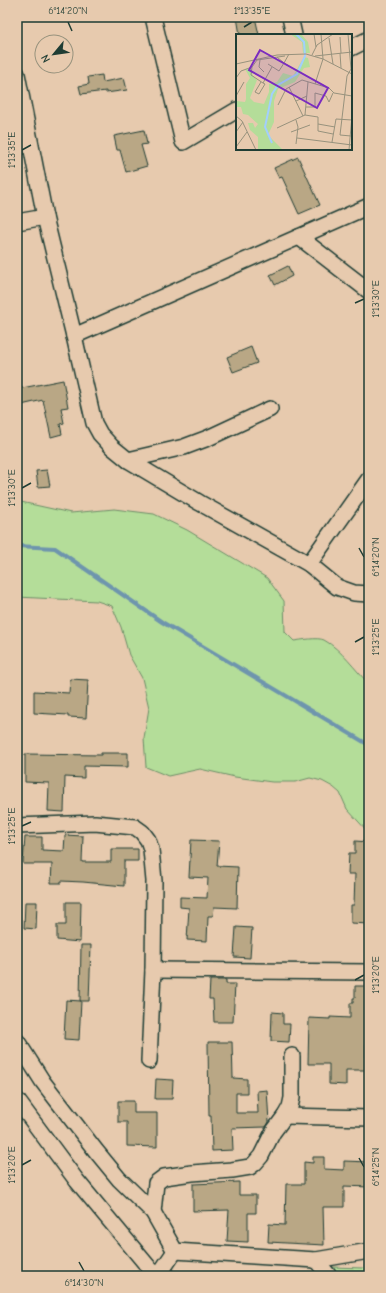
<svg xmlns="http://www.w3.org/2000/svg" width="386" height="1293" font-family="'Comic Neue',sans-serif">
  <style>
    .green { fill: #b4dd99; stroke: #6a8d66 }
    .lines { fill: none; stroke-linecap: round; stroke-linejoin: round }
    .stream { stroke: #6e95ad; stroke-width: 4 }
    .building { fill: #b9a785; stroke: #1f3d34 }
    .street-casing { stroke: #1f3d34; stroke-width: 18 }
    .street { stroke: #e7caae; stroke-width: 15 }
    .ticks { fill: none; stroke: #1f3d34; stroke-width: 1.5 }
    .inset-river { fill: none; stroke: #a2cffd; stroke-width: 2 }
    .inset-road { fill: none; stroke: #97927d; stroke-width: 1 }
    .view { fill: #7b2cbf; fill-opacity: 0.15; stroke: #7b2cbf; stroke-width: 2 }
    .inset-edge { fill: none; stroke: #1f3d34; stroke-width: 2 }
    .neatline { fill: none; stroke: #1f3d34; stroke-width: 1.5 }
    .ticks-label { font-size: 10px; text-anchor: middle; fill: #1f3d34 }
  </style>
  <rect width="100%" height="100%" fill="#e7caae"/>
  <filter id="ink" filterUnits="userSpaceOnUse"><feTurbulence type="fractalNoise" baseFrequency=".025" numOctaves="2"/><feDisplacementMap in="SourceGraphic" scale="8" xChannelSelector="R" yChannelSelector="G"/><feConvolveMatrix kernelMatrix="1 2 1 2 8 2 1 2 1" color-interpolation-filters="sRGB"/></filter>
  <g filter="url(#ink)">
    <!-- green -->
    <g class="green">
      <path d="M 21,502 L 71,513 L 114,509 L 154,514 L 187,530 L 267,578 L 284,601 L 285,632 L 294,641 C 301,640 318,637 324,640 C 341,649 356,671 369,684 L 369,833 L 347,809 L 340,793 L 333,787 L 322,781 L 310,778 L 295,782 L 272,782 L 235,777 L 200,769 L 168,776 L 146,767 L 144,738 L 149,708 L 142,678 L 129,655 L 121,627 L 112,606 L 97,601 L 17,597 L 17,503 Z"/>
      <polygon points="369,1262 369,1276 341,1276 332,1267 363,1268"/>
    </g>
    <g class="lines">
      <!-- stream -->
      <polyline class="stream" points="17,546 55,548 162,622 369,745"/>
    </g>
    <!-- building -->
    <g class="building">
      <polygon points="237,17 255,17 259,35 240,35"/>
      <polygon points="102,75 103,82 124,78 127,90 106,93 106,91 81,94 79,86 89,84 88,77"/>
      <polygon points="144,130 147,144 141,145 147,166 126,172 120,150 117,150 114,136"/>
      <polygon points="298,157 320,205 299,214 282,177 279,178 274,168"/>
      <polygon points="288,266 292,276 275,285 270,275"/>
      <polygon points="251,347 257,363 233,372 227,357"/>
      <polygon points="63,380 68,407 61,408 64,423 60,424 62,434 51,437 43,400 17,406 17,389"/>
      <polygon points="47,470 50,486 38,487 36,471"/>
      <polygon points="70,679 88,680 86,718 68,717 68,715 34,713 34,691 69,693"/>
      <polygon points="101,753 128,753 128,767 84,766 84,778 65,777 64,812 48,811 49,783 25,782 25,754 101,755"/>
      <polygon points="65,835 83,836 82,862 111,862 111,849 138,849 138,861 124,861 124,886 83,882 61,881 61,883 51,883 52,864 23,864 25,837 42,837 42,850 64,851"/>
      <polygon points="191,840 219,841 217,866 238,867 237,908 214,907 213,916 208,916 207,941 187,940 189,908 180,907 180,897 207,898 208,878 189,877"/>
      <polygon points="355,841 369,842 369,924 351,923 351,905 354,905 355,874 348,874 349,853 355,853"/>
      <polygon points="25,902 37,902 36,929 24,928"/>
      <polygon points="66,902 81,902 80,942 57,940 57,925 66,925"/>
      <polygon points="236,927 252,928 250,958 234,957"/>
      <polygon points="81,945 91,945 89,1001 80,1001"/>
      <polygon points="210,980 226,980 226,984 235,984 233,1022 214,1022 213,999 209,999"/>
      <polygon points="355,986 369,986 369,1044 366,1044 366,1070 346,1070 346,1085 329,1084 329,1064 308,1064 309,1018 330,1019 330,1017 350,1018 350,1003 353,1003 353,998 355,998"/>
      <polygon points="66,1000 81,1001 79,1040 64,1039"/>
      <polygon points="272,1012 283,1013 283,1024 290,1024 289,1042 271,1041"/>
      <polygon points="208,1042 232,1042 233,1078 247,1079 247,1093 236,1093 236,1113 258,1113 257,1091 267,1090 269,1122 266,1127 232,1128 233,1150 212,1151 211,1116 209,1116"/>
      <polygon points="156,1079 173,1080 172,1099 155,1099"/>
      <polygon points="118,1101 134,1101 134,1113 157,1113 157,1147 127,1146 127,1122 118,1122"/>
      <polygon points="313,1157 324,1157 324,1169 344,1170 344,1161 369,1162 369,1187 344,1186 344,1207 323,1207 324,1245 268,1242 269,1224 285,1225 286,1184 304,1184 304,1162 313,1163"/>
      <polygon points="239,1182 239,1195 256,1195 256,1213 248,1213 248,1242 227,1241 229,1210 193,1211 193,1184"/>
    </g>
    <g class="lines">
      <!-- street casing -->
      <g class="street-casing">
        <g id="street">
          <polyline points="153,17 183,142 237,110"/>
          <polyline points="290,17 294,35"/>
          <polyline points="351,48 369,39"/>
          <polyline points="17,74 45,217 74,336 94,423 100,434 112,447 128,460 200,503 309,564 337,587 354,593 369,594"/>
          <polyline points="17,222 45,217"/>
          <polyline points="299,237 369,291"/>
          <polyline points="74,336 369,206"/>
          <polyline points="128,460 184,447 208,438 270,409"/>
          <polyline points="309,564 369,479"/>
          <polyline points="17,826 95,823 135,827 142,832 148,840 151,849 154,881 153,970 149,1061"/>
          <polyline points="153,970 369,972"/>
          <polyline points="17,1041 43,1082 96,1151 119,1179 153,1212 175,1251 316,1260 329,1276"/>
          <polyline points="17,1100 77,1181 156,1276"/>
          <polyline points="285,1116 369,1118"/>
          <polyline points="153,1212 156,1183 164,1177 192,1173 232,1170 250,1167 255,1163 261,1156 273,1132 285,1116 290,1107 292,1098 292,1056"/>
          <polyline points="316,1260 369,1251"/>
          <polyline points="158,1276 175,1251"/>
        </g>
      </g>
      <!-- street -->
      <use href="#street" class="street"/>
    </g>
  </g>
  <!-- ticks -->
  <path class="ticks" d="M 68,22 L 72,31M 244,27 L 252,22M 22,150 L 31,145M 355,303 L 364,299M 22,488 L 31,483M 359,548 L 364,557M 355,642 L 364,637M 22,826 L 31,822M 355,980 L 364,975M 359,1158 L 364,1167M 22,1165 L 31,1160M 79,1262 L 84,1271"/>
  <!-- overview -->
  <g transform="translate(236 34)">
    <rect width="116" height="116" fill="#e7caae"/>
    <path d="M 54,0 L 65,0 L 72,8 L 74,19 L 67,19 L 66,8 ZM 68,23 L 72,24 L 74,33 L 68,34 L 59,48 L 42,55 L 38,67 L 38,88 L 32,101 L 47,116 L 22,116 L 22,103 L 14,96 L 12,89 L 17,89 L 19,94 L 22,90 L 12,81 L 7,80 L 5,73 L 0,73 L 0,67 L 9,68 L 10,65 L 10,50 L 14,44 L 9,35 L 15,34 L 17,42 L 21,46 L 14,64 L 18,68 L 28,70 L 33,58 L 33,50 L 41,48 L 47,39 L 57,42 Z" fill="#b4dd99"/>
    <path class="inset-river" d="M 36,109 L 29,93 L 36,60 L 42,51 L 61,40 L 69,22 L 68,8 L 60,0"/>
    <path class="inset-road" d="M 78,0 L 80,13M 112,0 L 115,35 L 111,42 L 104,101 L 115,102M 104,3 L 105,19M 93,4 L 97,30M 104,19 L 105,34M 76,21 L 81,11 L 97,0M 79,22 L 116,18M 41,23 L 48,29 L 53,20M 24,26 L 23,33 L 28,38M 0,30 L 41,21 L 70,20 L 87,25 L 116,40M 32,30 L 43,37 L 48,29 L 56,34M 16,33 L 15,41 L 27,49 L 29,50 L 23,60 L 19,58 L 25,48M 0,44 L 5,37 L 16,33 L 21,26 L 49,22M 27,49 L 36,33M 79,50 L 87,25 L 85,0M 53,53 L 67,82M 0,62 L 8,48M 60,67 L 71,62M 42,71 L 50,55 L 66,46 L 93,54 L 98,59 L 116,62M 70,73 L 79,73 L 79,59 L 90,62 L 93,68 L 97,59M 69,81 L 82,83 L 82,97 L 97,100M 0,82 L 6,87 L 20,116M 60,86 L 62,93 L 60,110M 82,90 L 99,93M 41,94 L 69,81 L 72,48M 0,98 L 7,88M 55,98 L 74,91M 61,104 L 116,111M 96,108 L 100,85 L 116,86M 0,113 L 11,98M 113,116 L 116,81"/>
    <path class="view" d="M 24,16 L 92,54 L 81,74 L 13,36 Z"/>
    <rect width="116" height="116" class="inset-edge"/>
  </g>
  <!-- margin -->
  <rect width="386" height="1293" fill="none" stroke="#e7caae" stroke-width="44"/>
  <!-- north arrow -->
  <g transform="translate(54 54) rotate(241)"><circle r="19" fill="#e7caae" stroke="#97927d"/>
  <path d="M0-3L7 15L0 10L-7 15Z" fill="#1f3d34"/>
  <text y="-6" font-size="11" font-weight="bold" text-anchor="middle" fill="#1f3d34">N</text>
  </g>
  <rect x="22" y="22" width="342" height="1249" class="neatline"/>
  <g class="ticks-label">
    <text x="68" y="14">6°14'20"N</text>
    <text x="252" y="14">1°13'35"E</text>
    <text transform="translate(11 150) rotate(-90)" y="4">1°13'35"E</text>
    <text transform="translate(375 299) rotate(-90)" y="4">1°13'30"E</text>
    <text transform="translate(11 488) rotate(-90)" y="4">1°13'30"E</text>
    <text transform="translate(375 557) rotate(-90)" y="4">6°14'20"N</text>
    <text transform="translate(375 637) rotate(-90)" y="4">1°13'25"E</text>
    <text transform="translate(11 826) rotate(-90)" y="4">1°13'25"E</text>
    <text transform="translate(375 975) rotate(-90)" y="4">1°13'20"E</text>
    <text transform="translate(11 1165) rotate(-90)" y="4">1°13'20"E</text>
    <text transform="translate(375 1167) rotate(-90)" y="4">6°14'25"N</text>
    <text x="84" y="1286">6°14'30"N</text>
  </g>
</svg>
